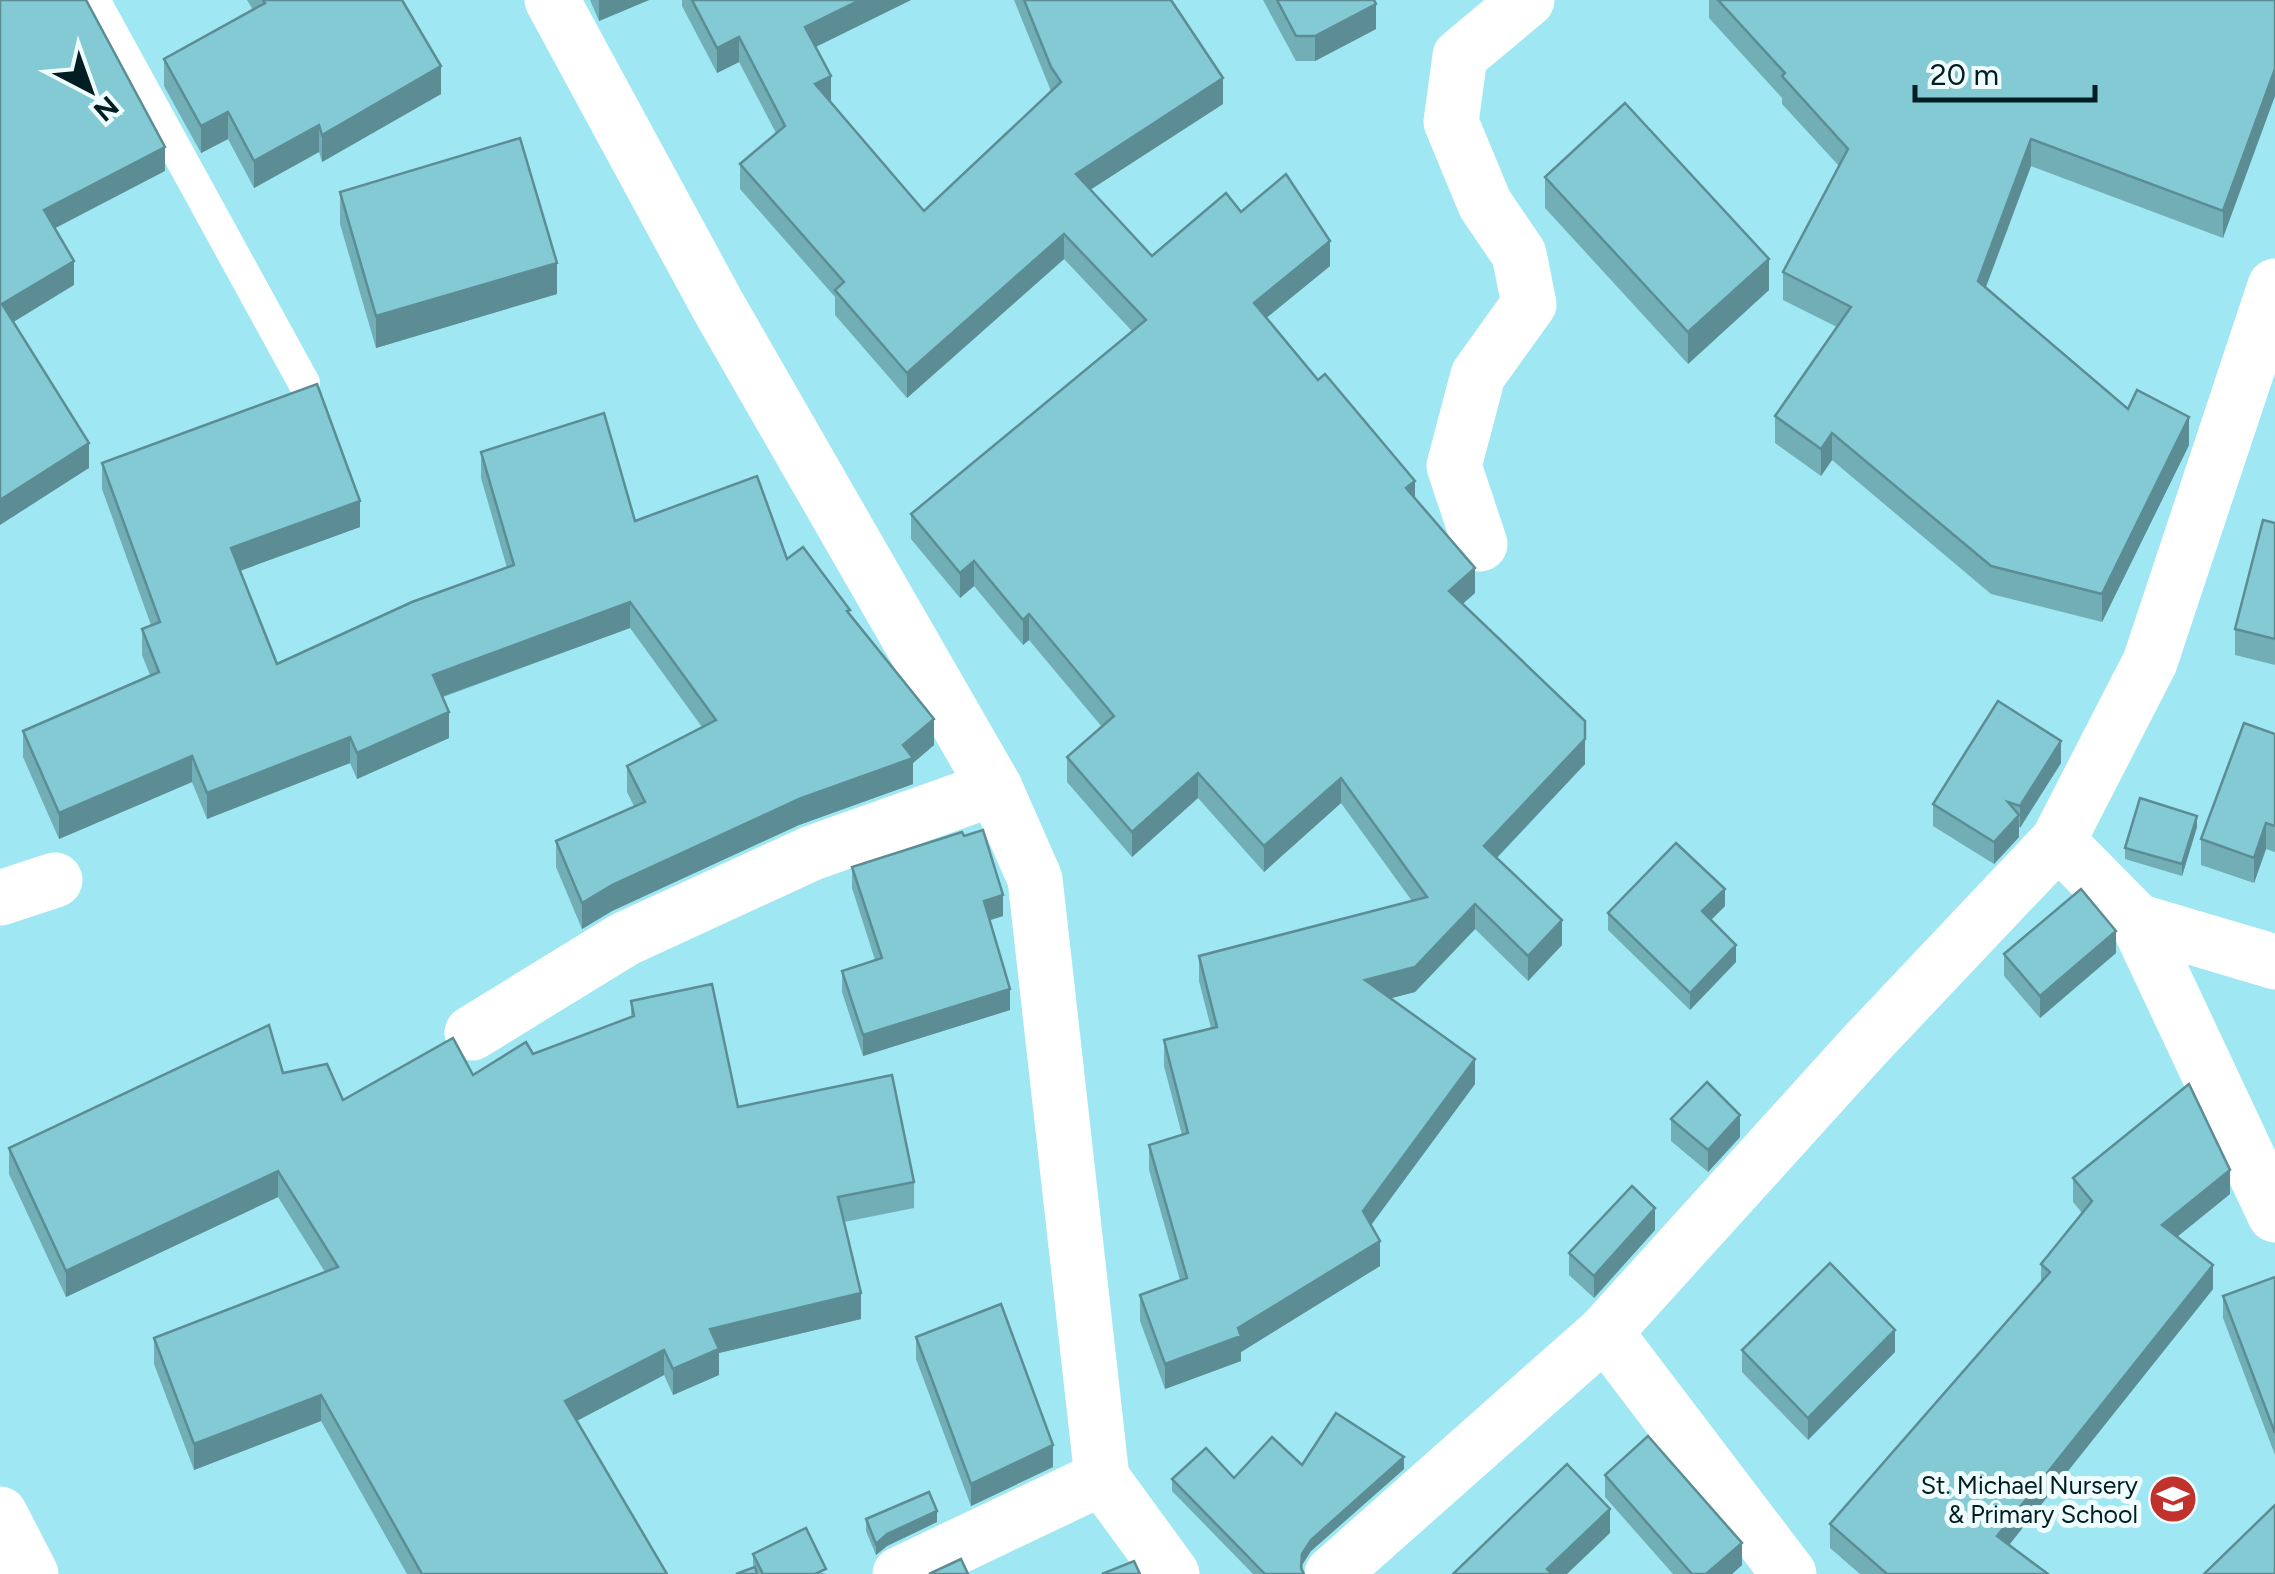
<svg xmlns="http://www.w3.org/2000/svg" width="2275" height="1574" font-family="Figtree,sans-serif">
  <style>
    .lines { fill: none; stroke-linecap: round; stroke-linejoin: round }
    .lane { stroke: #fff; stroke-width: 32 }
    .street { stroke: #fff; stroke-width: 55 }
    .wall { fill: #71aeb6 }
    .shaded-wall { fill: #5c8d94 }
    .building { fill: #83cad4; stroke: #5c8d94; stroke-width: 2.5 }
    .labels { text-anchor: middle; stroke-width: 10; stroke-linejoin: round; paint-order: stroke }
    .poi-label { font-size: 25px; fill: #011e22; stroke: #f0fdff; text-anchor: end }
  </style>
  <rect width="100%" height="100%" fill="#9fe7f2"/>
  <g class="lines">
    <!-- lane -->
    <polyline class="lane" points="94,0 304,383"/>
    <!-- street -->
    <g class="street">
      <polyline points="552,0 718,306 995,788 1035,879 1102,1478 1172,1574"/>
      <polyline points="1480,544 1454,466 1478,375 1529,304 1519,254 1485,204 1451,122 1460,56 1527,0"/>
      <polyline points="2058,841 2137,921 2275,1215"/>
      <polyline points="0,898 55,880"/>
      <polyline points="2137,921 2275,962"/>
      <polyline points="472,1033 625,939 812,853 995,788"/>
      <polyline points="1605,1332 1789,1574"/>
      <polyline points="0,1514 31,1574"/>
      <polyline points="900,1574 1102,1478"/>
      <polyline points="1332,1574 1605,1332 1864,1046 2058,841 2150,662 2275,286"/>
    </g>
  </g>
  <!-- wall -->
  <g class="wall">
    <polygon points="247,0 402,0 441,94 322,162 319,152 254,188 228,139 201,153 164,86 164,59 253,10"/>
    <polygon points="590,0 649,0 599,21"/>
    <polygon points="682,0 911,0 816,47 831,101 924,211 1051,91 1014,0 1171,0 1223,104 1090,190 1152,256 1241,212 1330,266 1266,318 1415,499 1475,593 1462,604 1585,764 1497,858 1562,945 1528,981 1475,929 1415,992 1391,998 1475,1084 1371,1225 1380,1266 1241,1352 1241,1361 1165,1389 1140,1321 1140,1295 1180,1280 1149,1170 1149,1145 1182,1135 1164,1066 1164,1040 1211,1028 1199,981 1199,956 1412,901 1341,803 1264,872 1198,798 1132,857 1067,782 1067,757 1102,727 1029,640 1023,645 974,586 960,598 911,539 911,514 1132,331 1064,259 907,398 835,315 835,297 740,189 740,164 776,133 739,62 717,73 682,6"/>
    <polygon points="1263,0 1374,0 1376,29 1315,61 1296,61"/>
    <polygon points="1709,0 2275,0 2223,238 2031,166 1986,287 2128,409 2189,445 2102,622 1991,594 1832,460 1821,476 1775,443 1775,416 1837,327 1783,300 1783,272 1839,166 1782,104 1782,98 1709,18"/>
    <polygon points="1545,177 1769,290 1688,364 1545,208"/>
    <polygon points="340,192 557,294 376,348 340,224"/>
    <polygon points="481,452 635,521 787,559 850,614 934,745 913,763 913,784 799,825 612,911 582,929 556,867 556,841 634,806 627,792 627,766 702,727 630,628 443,697 449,738 357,779 350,763 207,819 192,782 59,839 23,757 23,731 150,675 142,655 142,629 151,625 102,489 102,463 360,527 240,571 277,664 507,568 481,478"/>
    <polygon points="2275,523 2275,665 2235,655 2235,629"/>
    <polygon points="2275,734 2275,852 2266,849 2254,883 2201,865 2201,839"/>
    <polygon points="2061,763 2019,828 2019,837 1994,864 1933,826 1933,804"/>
    <polygon points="2197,827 2182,876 2125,859 2125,848"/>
    <polygon points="852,867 1003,916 990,920 1010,1010 863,1056 842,992 842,971 875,960 852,888"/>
    <polygon points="1725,906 1711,920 1736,962 1690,1010 1608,930 1608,913"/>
    <polygon points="2116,953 2040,1018 2004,976 2004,954"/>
    <polygon points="631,1001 738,1107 914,1182 914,1208 844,1222 861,1319 719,1353 719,1375 673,1395 664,1375 577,1421 667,1574 407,1574 321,1421 194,1470 154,1364 154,1338 325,1272 278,1197 66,1297 9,1174 9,1148 283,1073 343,1100 473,1075 631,1018"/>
    <polygon points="1671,1119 1740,1137 1708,1172 1671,1141"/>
    <polygon points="2073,1178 2230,1194 2177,1237 2213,1289 2009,1545 2048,1574 1860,1574 1830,1548 1830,1524 2041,1282 2041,1264 2082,1213 2073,1202"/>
    <polygon points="1655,1230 1594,1298 1569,1275 1569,1253"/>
    <polygon points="2275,1277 2275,1455 2223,1318 2223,1296"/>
    <polygon points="916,1337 1053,1467 971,1506 916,1359"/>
    <polygon points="1742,1350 1895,1352 1808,1440 1742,1372"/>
    <polygon points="1302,1465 1404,1469 1311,1551 1302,1565 1304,1574 1253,1574 1172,1491 1172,1479 1234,1478"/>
    <polygon points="1605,1475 1742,1565 1732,1574 1673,1574 1605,1497"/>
    <polygon points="866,1519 937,1522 887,1546 876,1555 866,1531"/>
    <polygon points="753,1554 826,1574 758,1574 753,1565"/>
  </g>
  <!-- shaded-wall -->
  <g class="shaded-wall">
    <polygon points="599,0 649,0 599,21"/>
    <polygon points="860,0 911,0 805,52 805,27"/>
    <polygon points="1376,4 1376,29 1315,61 1315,36"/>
    <polygon points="739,37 739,62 717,73 717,48"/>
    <polygon points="441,66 441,94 322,162 322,135"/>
    <polygon points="2275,69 2275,96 2223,238 2223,211"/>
    <polygon points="831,76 831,101 815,84"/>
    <polygon points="1223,78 1223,104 1076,199 1076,174"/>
    <polygon points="228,112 228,139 201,153 201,126"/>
    <polygon points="319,125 319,152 254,188 254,161"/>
    <polygon points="2031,139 2031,166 1978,308 1978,281"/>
    <polygon points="165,147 165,171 44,234 44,210"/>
    <polygon points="1064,234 1064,259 907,398 907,373"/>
    <polygon points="1330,241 1330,266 1254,328 1254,303"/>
    <polygon points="1769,259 1769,290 1688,364 1688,332"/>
    <polygon points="74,261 74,285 2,329 2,304"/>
    <polygon points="557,263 557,294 376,348 376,316"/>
    <polygon points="2189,417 2189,445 2102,622 2102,594"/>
    <polygon points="1832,433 1832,460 1821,476 1821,449"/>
    <polygon points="89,443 89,468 0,525 0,500"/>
    <polygon points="1415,481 1415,506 1406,488"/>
    <polygon points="360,501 360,527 231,574 231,548"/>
    <polygon points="974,561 974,586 960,598 960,573"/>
    <polygon points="1475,568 1475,593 1449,616 1449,591"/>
    <polygon points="630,602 630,628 433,700 433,675"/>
    <polygon points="1029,614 1029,640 1023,645 1023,620"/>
    <polygon points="449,712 449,738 357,779 357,753"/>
    <polygon points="934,719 934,745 913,763 913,784 799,825 612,911 582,929 582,903 612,885 903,745"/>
    <polygon points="350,737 350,763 207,819 207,793"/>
    <polygon points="1585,739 1585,764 1484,871 1484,846"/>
    <polygon points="2061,741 2061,763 2020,828 2020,806"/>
    <polygon points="192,756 192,782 59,839 59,813"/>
    <polygon points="1198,773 1198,798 1132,857 1132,832"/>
    <polygon points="1341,778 1341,803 1264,872 1264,846"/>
    <polygon points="2019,815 2019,837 1994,864 1994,842"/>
    <polygon points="2197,816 2197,827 2182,876 2182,864"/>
    <polygon points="2266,823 2266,849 2254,883 2254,858"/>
    <polygon points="1725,889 1725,906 1702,929 1702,911"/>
    <polygon points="1003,895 1003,916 984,922 984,901"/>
    <polygon points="1475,904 1475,929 1415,992 1365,1005 1365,980"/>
    <polygon points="1562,920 1562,945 1528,981 1528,956"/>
    <polygon points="2116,931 2116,953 2040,1018 2040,996"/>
    <polygon points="1736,945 1736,962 1690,1010 1690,993"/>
    <polygon points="1010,989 1010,1010 863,1056 863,1035"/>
    <polygon points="1475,1059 1475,1084 1363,1236 1363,1211"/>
    <polygon points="1740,1115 1740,1137 1708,1172 1708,1150"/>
    <polygon points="2230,1170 2230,1194 2162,1249 2162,1225"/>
    <polygon points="278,1171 278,1197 66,1297 66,1271"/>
    <polygon points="1655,1208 1655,1230 1594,1298 1594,1276"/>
    <polygon points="1380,1241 1380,1266 1241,1352 1241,1361 1165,1389 1165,1364 1238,1328"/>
    <polygon points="2213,1265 2213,1289 1997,1560 1997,1536"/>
    <polygon points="861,1293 861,1319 719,1353 719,1375 673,1395 673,1369 710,1329"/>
    <polygon points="1895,1330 1895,1352 1808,1440 1808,1418"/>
    <polygon points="664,1350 664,1375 565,1427 565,1401"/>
    <polygon points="321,1395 321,1421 194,1470 194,1444"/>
    <polygon points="1053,1445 1053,1467 971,1506 971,1484"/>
    <polygon points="1404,1457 1404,1469 1311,1551 1302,1565 1302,1554 1311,1540"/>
    <polygon points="1610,1509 1610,1533 1567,1574 1547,1574 1547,1569"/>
    <polygon points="937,1511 937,1522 887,1546 876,1555 876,1544 887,1534"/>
    <polygon points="1742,1543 1742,1565 1732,1574 1706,1574"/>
  </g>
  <!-- building -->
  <g class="building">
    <polygon points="0,0 86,0 165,147 44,210 74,261 2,304 89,443 0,500"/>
    <polygon points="263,0 402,0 441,66 322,135 319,125 254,161 228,112 201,126 164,59 265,3"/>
    <polygon points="692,0 860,0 805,27 831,76 815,84 924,211 1061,82 1051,67 1024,0 1171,0 1223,78 1076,174 1152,256 1226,193 1241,212 1286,174 1330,241 1254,303 1318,380 1325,374 1415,481 1406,488 1475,568 1449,591 1585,721 1585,739 1484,846 1562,920 1528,956 1475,904 1415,967 1365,980 1475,1059 1363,1211 1380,1241 1238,1328 1241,1336 1165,1364 1140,1295 1187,1278 1149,1145 1188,1133 1164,1040 1217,1027 1199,956 1427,897 1341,778 1264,846 1198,773 1132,832 1067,757 1114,716 1029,614 1023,620 974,561 960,573 911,514 1146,320 1064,234 907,373 835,290 844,282 740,164 785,126 739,37 717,48"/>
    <polygon points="1277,0 1374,0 1376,4 1315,36 1296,36"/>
    <polygon points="1718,0 2275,0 2275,69 2223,211 2031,139 1978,281 2128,409 2137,390 2189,417 2102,594 1991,566 1832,433 1821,449 1775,416 1851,307 1783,272 1848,149 1782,76 1785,73"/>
    <polygon points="1625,103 1769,259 1688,332 1545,177"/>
    <polygon points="520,138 557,263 376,316 340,192"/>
    <polygon points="317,384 360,501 231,548 277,664 412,602 514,565 481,452 604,413 635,521 757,476 787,559 803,547 850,610 847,611 934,719 903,745 913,758 799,799 612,885 582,903 556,841 645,802 627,766 716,720 630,602 433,675 449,712 357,753 350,737 207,793 192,756 59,813 23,731 159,672 142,629 160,622 102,463"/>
    <polygon points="2263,520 2275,523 2275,639 2235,629"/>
    <polygon points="1998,701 2061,741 2020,806 2008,802 2019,815 1994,842 1933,804"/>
    <polygon points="2244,723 2275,734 2275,826 2266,823 2254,858 2201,839"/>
    <polygon points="2140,798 2197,816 2182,864 2125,848"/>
    <polygon points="983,830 1003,895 984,901 1010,989 863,1035 842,971 882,958 852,867 962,832 964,836"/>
    <polygon points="1676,843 1725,889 1702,911 1736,945 1690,993 1608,913"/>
    <polygon points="2081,889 2116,931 2040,996 2004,954"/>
    <polygon points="712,984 738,1107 892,1075 914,1182 838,1197 861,1293 710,1329 719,1349 673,1369 664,1350 565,1401 667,1574 422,1574 321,1395 194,1444 154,1338 338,1267 278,1171 66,1271 9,1148 269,1025 283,1073 327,1064 343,1100 453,1038 473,1075 526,1042 533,1054 634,1016 631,1001"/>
    <polygon points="1707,1082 1740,1115 1708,1150 1671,1119"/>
    <polygon points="2189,1084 2230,1170 2162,1225 2213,1265 1997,1536 2048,1574 1887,1574 1830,1524 2050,1272 2041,1264 2092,1201 2073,1178"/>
    <polygon points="1632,1186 1655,1208 1594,1276 1569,1253"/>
    <polygon points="1830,1263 1895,1330 1808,1418 1742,1350"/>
    <polygon points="2275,1277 2275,1433 2223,1296"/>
    <polygon points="1001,1304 1053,1445 971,1484 916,1337"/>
    <polygon points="1336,1413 1404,1457 1311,1540 1302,1554 1301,1568 1304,1574 1265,1574 1172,1479 1206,1448 1234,1478 1272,1437 1302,1465"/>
    <polygon points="1648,1436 1742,1543 1706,1574 1692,1574 1605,1475"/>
    <polygon points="1567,1464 1610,1509 1547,1569 1552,1574 1453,1574"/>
    <polygon points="929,1492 937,1511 887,1534 876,1544 866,1519"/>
    <polygon points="2275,1505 2275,1574 2204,1574"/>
    <polygon points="806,1528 826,1569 815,1574 763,1574 753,1554"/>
    <polygon points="961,1559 968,1574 929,1574"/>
    <polygon points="1134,1561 1140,1574 1102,1574"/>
    <polygon points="755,1567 757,1574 736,1574"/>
  </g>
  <!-- icons -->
  <defs>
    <g id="school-disc" transform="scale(2.5)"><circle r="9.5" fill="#c1322d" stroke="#f0fdff"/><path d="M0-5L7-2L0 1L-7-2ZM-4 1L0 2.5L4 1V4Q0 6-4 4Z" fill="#fff"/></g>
  </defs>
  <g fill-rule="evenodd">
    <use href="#school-disc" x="2173" y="1499"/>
  </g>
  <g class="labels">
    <!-- poi labels -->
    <g class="poi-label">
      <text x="2138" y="1494">St. Michael Nursery<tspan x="2138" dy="29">&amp; Primary School</tspan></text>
    </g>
  </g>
  <!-- north arrow -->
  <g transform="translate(90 90) rotate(139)" stroke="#f0fdff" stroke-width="8" paint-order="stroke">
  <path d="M0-8L18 38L0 25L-18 38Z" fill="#011e22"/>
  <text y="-15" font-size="28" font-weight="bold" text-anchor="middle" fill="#011e22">N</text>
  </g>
  <!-- scale -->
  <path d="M1915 85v15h180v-15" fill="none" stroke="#011e22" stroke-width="5"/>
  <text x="1930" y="85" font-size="30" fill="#011e22" stroke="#f0fdff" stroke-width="8" paint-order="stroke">20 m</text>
</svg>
